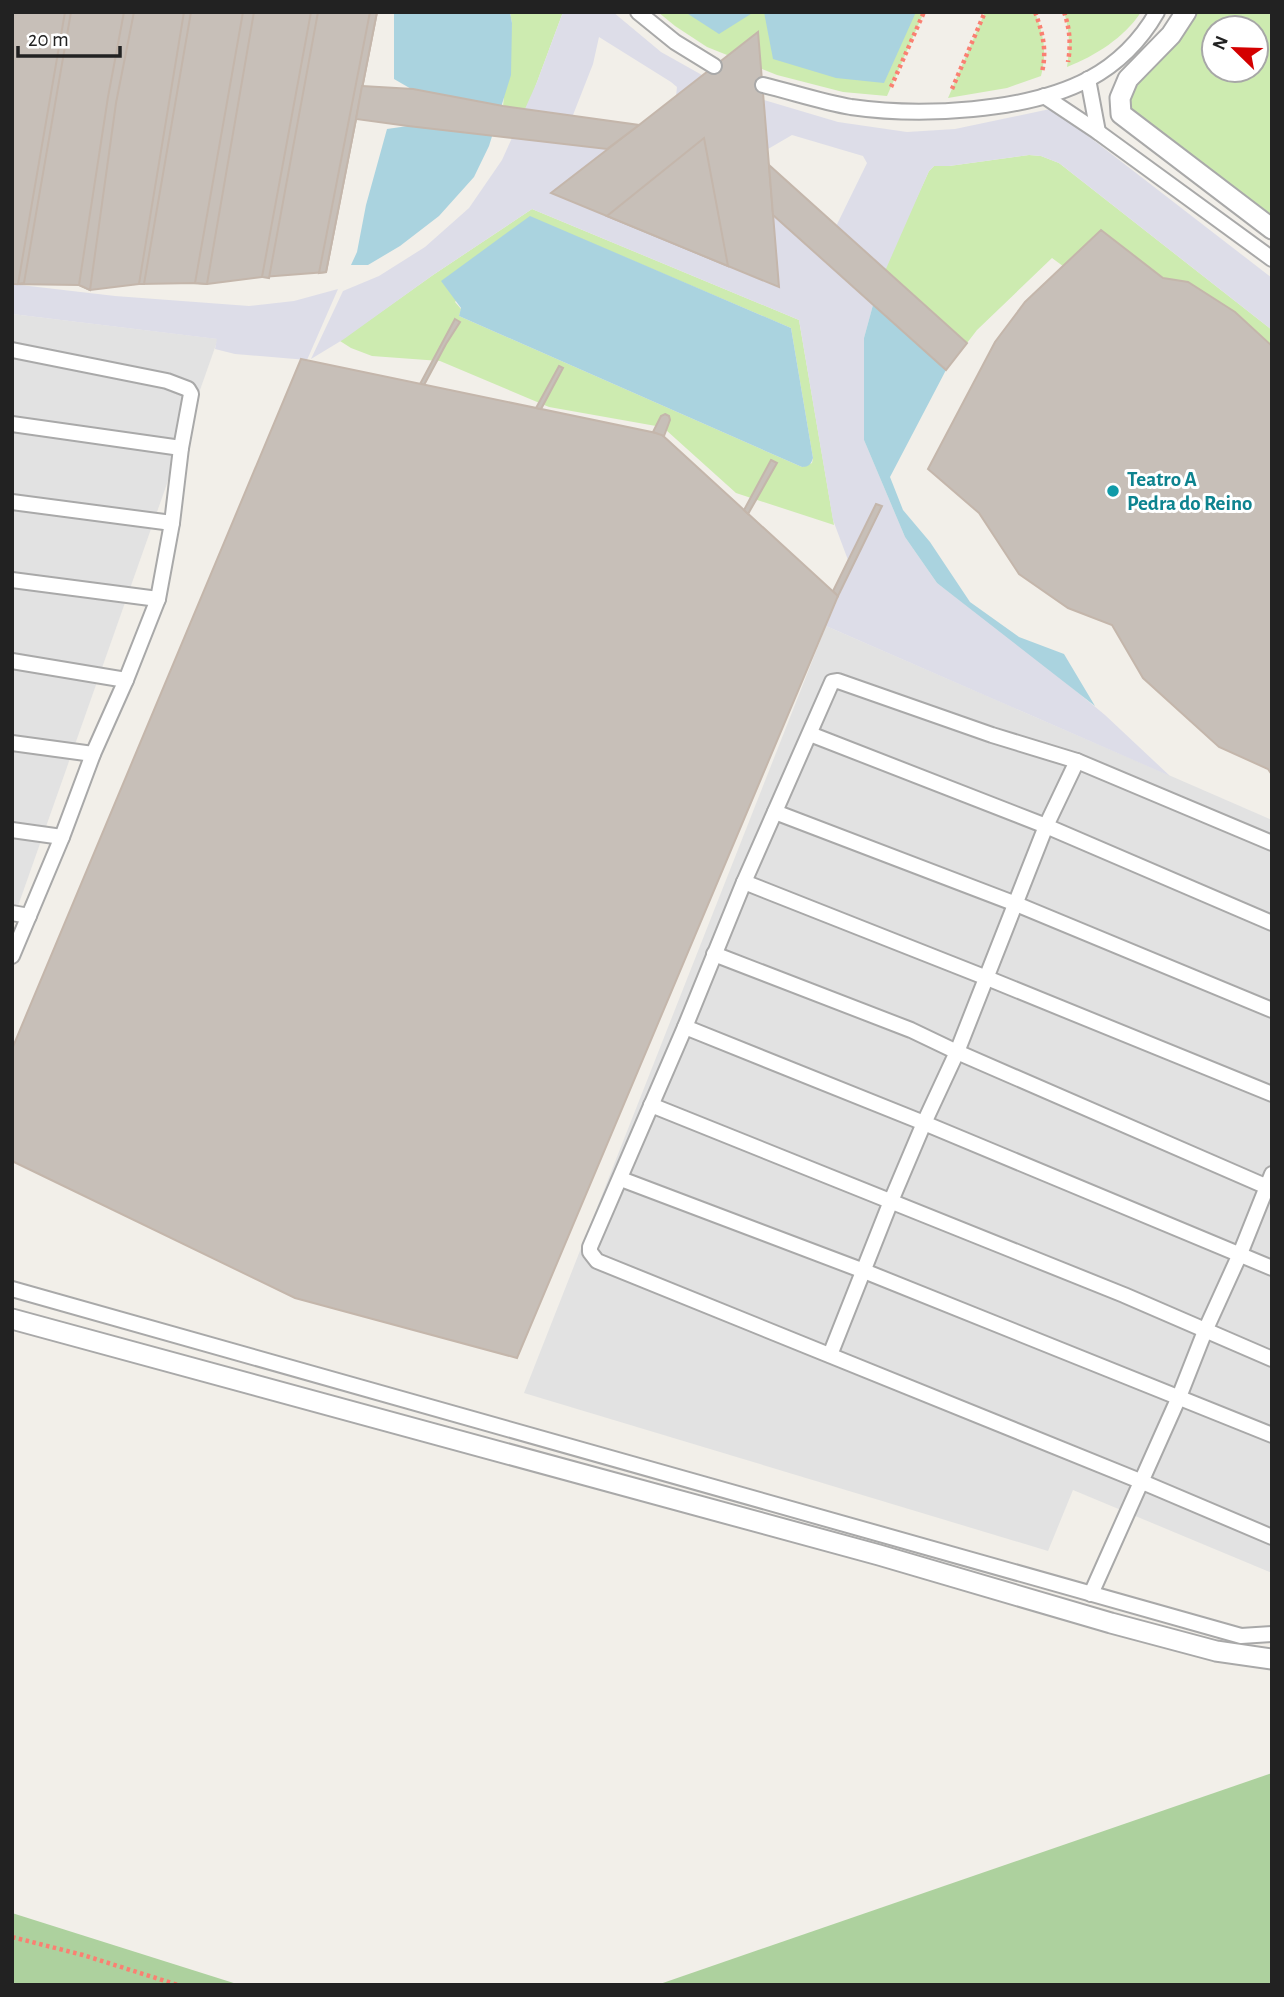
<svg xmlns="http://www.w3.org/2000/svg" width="1284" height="1997" font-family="'Alegreya Sans',sans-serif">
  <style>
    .grass { fill: #cdebb0; fill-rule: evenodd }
    .forest { fill: #add19e }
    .parking { fill: #e2e2e2 }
    .plaza { fill: #dddde8 }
    .water { fill: #aad3df }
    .building { fill: #c7bfb8; stroke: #c4b6ab; stroke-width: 2 }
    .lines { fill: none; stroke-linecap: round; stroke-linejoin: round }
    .service-casing { stroke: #a9a9a9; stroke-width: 18 }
    .pedestrian-casing { stroke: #a9a9a9; stroke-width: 23 }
    .path { stroke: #fa8072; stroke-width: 4.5; stroke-dasharray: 3.5 3.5; stroke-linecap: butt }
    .service { stroke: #fff; stroke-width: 14 }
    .pedestrian { stroke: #fff; stroke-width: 19 }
    .culture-dot { fill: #0f9aa8; stroke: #fff; stroke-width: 2.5 }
    .labels { text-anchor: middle; stroke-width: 6; stroke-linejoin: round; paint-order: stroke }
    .culture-label { font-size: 21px; font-weight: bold; fill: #0d838f; stroke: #fff; text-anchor: start }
  </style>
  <rect width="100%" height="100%" fill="#f2efe9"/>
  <!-- grass -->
  <g class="grass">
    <polygon points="510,12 563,12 527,109 503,106 512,23"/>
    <polygon points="658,12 924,12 887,96 843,92 777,75 707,47 675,26"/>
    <path d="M 985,12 L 1035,12 C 1044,36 1047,52 1041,76 L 1007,88 L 948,98 Z"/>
    <path d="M 1064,12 L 1141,12 C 1124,38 1095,56 1067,67 C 1070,48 1070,31 1064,12 Z"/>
    <path d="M 1186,12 L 1272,12 L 1272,229 L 1130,123 L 1128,79 ZM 1214,28 L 1256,28 L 1256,70 L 1214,70 Z"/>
    <polygon points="1029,155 1041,156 1059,163 1272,330 1272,420 1052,258 977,330 967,343 884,269 929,171 934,166 949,166"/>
    <path d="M 532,209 L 799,320 L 834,525 L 736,493 L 666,430 L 656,426 L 549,407 L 440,361 L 372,356 L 351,348 L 340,341 L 433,275 ZM 530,217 L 791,328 L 813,458 L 812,463 L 802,467 L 459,316 L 461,309 L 455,302 Z"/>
  </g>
  <!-- forest -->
  <g class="forest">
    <polygon points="1272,1773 1272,1985 657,1985"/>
    <polygon points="12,1913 240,1985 12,1985"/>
  </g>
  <!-- parking -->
  <g class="parking">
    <polygon points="12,314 218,339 12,923"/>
    <polygon points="826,626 1272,820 1272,1573 1073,1490 1048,1551 524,1393"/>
  </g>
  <!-- plaza -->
  <g class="plaza">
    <polygon points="563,12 613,12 661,52 702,75 676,96 677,87 671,82 599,37 593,64 573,115 565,144 607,149 551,193 778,286 773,215 821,257 867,163 863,156 792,135 768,149 764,100 838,122 907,132 955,129 1050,109 1070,122 1272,278 1272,330 1059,163 1041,156 1029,155 949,166 934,166 929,171 878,287 864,338 864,440 905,537 937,583 1035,657 1105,715 1170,776 826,626 851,568 833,520 799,320 532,209 433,275 344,339 311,359 343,291 379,276 425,247 469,208 502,160 537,82"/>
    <polygon points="12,284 115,296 249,306 294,301 338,289 307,360 235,354 215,349 217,339 12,314"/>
  </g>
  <!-- water -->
  <g class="water">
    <polygon points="394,12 510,12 512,23 511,75 489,146 474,177 439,216 400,246 368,265 351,265 357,252 366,205 387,129 408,126 413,90 394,79"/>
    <polygon points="685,12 754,12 719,34"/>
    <polygon points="764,12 916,12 884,83 836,78 773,59"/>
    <path d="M 530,216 L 791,328 L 813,458 C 811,464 809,467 802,467 L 459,316 L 461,308 L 441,281 Z"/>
    <polygon points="873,305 946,370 890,477 903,510 930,542 970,602 1019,637 1064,654 1095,706 937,583 905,537 864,440 864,338"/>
  </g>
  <!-- building -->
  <g class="building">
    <polygon points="12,12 377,12 326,272 262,277 207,284 195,283 139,284 90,290 79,285 12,284"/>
    <polygon points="65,12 71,12 24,283 18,284"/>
    <polygon points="124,12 134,12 116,103 90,290 79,285 108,97"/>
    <polygon points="184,12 191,12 144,284 139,284"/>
    <polygon points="243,12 254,12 207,284 195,283"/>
    <polygon points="311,12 318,12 269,278 262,277"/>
    <polygon points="370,12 377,12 326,272 319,273"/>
    <polygon points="758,32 779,287 551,193 639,125"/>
    <polygon points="362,86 413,89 503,106 639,125 607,149 408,126 356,119"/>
    <polygon points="704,138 728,266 607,216"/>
    <polygon points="769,165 967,343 946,370 773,215"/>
    <polygon points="1101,230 1163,278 1188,282 1235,312 1272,346 1272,775 1268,769 1219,747 1143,678 1112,625 1068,608 1019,574 979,513 928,469 995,342 1025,302"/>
    <polygon points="455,319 460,322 446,344 424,385 420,384"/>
    <polygon points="301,359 661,434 838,596 517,1358 295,1298 12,1161 12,1049"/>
    <polygon points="559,366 563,368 541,409 536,408"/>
    <polygon points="665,414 669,416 670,420 664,436 653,432 661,416"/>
    <polygon points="771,460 777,463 748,514 744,510"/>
    <polygon points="876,504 882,506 838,596 833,591"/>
  </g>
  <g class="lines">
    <!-- service casing -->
    <g class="service-casing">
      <g id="service">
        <polyline points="638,12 675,42 714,66"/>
        <polyline points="1088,79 1098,132"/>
        <path d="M 763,85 C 792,92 822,102 851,107 C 920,117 1027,112 1089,79 C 1117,64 1141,40 1157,12"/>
        <polyline points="1044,96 1098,132 1272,259"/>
        <polyline points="12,350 167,381 188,389 191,394 181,448 172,523 158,599 126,680 93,754 62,837 12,956"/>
        <polyline points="12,424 181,448"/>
        <polyline points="12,502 172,523"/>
        <polyline points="12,580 158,599"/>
        <polyline points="12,661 126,680"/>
        <polyline points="810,734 1046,826 1272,923"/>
        <polyline points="12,743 93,754"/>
        <polyline points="775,812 1016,904 1272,1010"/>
        <polyline points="12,830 62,837"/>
        <polyline points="1272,843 1077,761 992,735 838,681 832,682 744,882 685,1027 590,1247 590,1252 597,1261 1140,1481 1272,1537"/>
        <polyline points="744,882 987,978 1272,1094"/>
        <polyline points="12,913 29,916"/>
        <polyline points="714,954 911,1030 957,1052 1272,1189"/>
        <polyline points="685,1027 924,1123 1272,1268"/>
        <polyline points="651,1105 1124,1295 1272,1359"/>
        <polyline points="621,1179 864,1271 1272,1435"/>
        <polyline points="12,1289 1241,1636 1272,1634"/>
        <polyline points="830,1355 891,1201 924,1123 957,1052 1046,826 1077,761"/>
        <polyline points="1091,1594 1179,1397 1205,1331 1240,1254 1272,1174"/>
      </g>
    </g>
    <!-- pedestrian casing -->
    <g class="pedestrian-casing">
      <g id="pedestrian">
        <polyline points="1186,12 1171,35 1128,79 1120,98 1121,114 1272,229"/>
        <polyline points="12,1319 879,1555 1111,1623 1216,1651 1272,1659"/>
      </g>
    </g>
    <!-- path -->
    <g class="path">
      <path d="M 1035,12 C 1043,33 1047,51 1042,72"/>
      <path d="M 1064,12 C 1070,29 1071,45 1068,62"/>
      <polyline points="891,87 924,12"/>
      <polyline points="952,89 985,12"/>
      <polyline points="12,1937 83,1955 178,1985"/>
    </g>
    <!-- service -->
    <use href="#service" class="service"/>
    <!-- pedestrian -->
    <use href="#pedestrian" class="pedestrian"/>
  </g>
  <!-- markers -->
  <circle class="culture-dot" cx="1113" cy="491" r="7"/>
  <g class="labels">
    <!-- culture labels -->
    <g class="culture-label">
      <text x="1127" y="486">Teatro A<tspan x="1127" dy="24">Pedra do Reino</tspan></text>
    </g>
  </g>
  <!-- border -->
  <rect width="1284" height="1997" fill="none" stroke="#222222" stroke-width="28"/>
  <!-- north arrow -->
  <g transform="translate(1235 49) rotate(293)"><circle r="33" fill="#ffffff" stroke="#a7a7a7" stroke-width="2"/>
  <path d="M0-5L12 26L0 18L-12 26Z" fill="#d40000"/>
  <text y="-10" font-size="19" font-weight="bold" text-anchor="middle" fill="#222222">N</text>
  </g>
  <!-- scale -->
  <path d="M18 46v10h102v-10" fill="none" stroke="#222222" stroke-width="3.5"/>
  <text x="28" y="46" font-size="21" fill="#222222" stroke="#ffffff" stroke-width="5" paint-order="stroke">20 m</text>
</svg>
